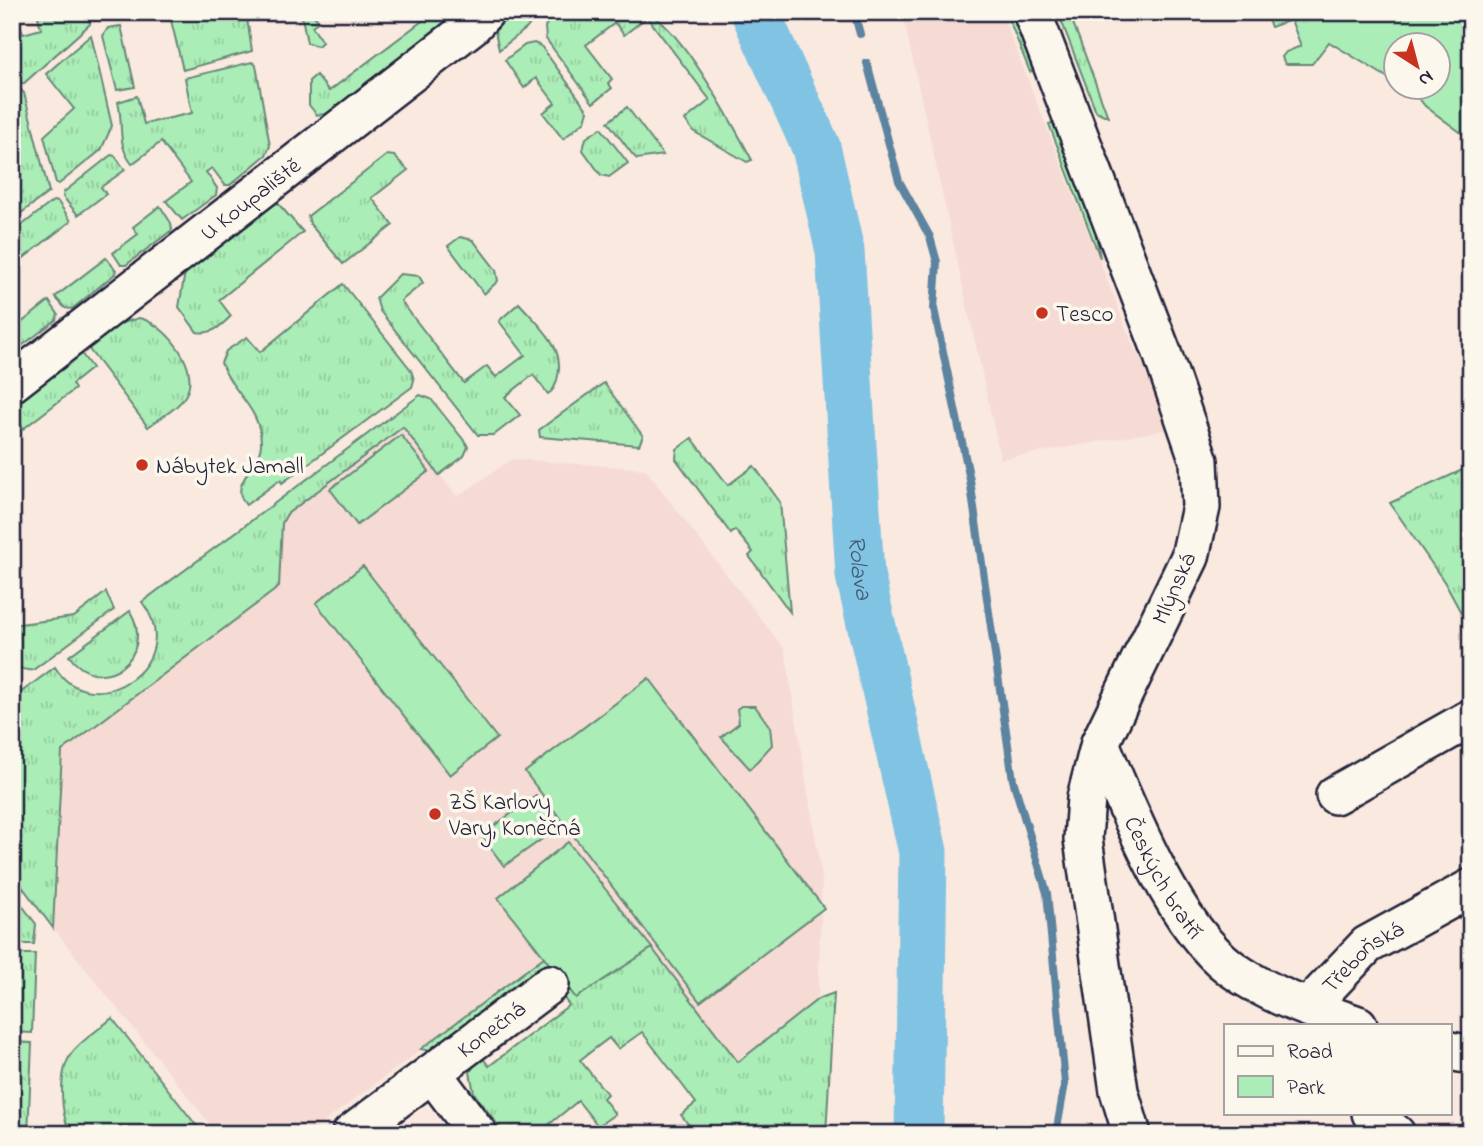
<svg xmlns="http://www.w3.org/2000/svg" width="1483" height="1146" font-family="'Indie Flower',sans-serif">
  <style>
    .built { fill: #f5dbd3 }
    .grass { fill: url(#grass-tufts); stroke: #668878; stroke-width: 2 }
    .park { fill: #abedb6; stroke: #668878; stroke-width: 2 }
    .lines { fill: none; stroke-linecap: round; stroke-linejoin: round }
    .stream { stroke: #5b839f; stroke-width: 8 }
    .river { stroke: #81c3e2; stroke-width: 49 }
    .minor-casing { stroke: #22223b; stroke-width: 42 }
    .minor { stroke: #fbf7ec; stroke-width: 37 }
    .poi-dot { fill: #c8321e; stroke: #fbf7ec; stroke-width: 2.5 }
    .labels { text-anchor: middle; stroke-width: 7; stroke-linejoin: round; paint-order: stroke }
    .street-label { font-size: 23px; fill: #22223b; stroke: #fbf7ec }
    .poi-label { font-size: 23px; fill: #22223b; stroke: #fbf7ec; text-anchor: start }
    .water-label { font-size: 24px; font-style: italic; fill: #435a75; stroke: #fbf7ec }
  </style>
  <defs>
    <pattern id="grass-tufts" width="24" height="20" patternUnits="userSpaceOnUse" patternTransform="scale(1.75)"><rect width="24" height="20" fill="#abedb6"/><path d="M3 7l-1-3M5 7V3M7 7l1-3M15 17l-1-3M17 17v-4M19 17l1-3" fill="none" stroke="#93cb9d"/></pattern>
  </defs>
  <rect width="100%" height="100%" fill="#fae9df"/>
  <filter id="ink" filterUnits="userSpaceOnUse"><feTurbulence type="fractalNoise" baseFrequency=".0143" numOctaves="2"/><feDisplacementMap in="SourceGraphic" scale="14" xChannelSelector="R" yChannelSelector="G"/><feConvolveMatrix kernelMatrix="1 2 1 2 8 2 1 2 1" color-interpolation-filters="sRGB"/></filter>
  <g filter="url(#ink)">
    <!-- built -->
    <g class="built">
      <polygon points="902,12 1001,12 1134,348 1155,383 1170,429 1001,459"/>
      <polygon points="403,427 457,497 512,459 645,469 785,650 822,878 818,999 738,1062 652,948 544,958 308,1134 218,1134 53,928 62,751 279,587 282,523 287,514"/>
    </g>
    <!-- grass -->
    <g class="grass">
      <polygon points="12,12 16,12 23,34 41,29 37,12 88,12 90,24 23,84 12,73"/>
      <polygon points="169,12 246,12 252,51 183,70"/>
      <polygon points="301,12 310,12 319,21 312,26 322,42 318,46 307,43"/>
      <polygon points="434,12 465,12 338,113 317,115 309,105 309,81 316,75 329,91"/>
      <polygon points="512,12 538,12 527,28 499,50 495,31"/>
      <path d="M 553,12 C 573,12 629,8 645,12 C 679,22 735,128 752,160 L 747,162 L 693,131 L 685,120 L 710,100 L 647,17 L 624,35 L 615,23 L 586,45 L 612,79 L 608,83 L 612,88 L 593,103 L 546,39 L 545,27 Z"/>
      <polygon points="1006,12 1020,12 1036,68 1030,72"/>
      <polygon points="1058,12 1069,12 1108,117 1096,111"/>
      <polygon points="121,26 135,87 117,90 103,36 108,28"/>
      <polygon points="91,35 112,126 101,150 59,184 56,183 44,136 74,109 46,74"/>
      <polygon points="534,43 541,46 588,111 585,121 563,139 543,113 555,103 536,78 524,88 505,60 525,45"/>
      <path d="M 252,62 L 256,65 L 270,146 L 266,155 L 230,185 L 225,185 L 212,168 L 206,172 L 217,188 L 216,195 L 182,220 L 166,201 L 191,182 L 161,142 L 132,164 C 116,144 124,125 118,102 L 137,96 L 144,124 L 192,113 L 185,78 Z"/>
      <polygon points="12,81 24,93 49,192 12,220"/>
      <polygon points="627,107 663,155 637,159 633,155 608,122"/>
      <polygon points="1061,119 1090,199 1100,258 1049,124"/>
      <polygon points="601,128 628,163 609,177 601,175 583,150 586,138"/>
      <polygon points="111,155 115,156 125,170 101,187 106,194 78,215 63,197 64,192"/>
      <polygon points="387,155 394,156 408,170 372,198 393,225 343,264 310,224 308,216"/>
      <polygon points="53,201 58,202 71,221 21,260 12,249 12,233"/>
      <path d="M 276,201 L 303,232 L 219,300 L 231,316 C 221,326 212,335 197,332 L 179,307 L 185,272 Z"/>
      <polygon points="160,206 171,223 172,230 126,265 121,265 113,253 138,234 133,227"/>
      <polygon points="460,237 473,240 496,270 498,281 484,294 448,246"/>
      <polygon points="106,258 116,270 115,274 72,309 65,308 55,297"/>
      <path d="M 400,274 L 419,276 L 423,283 L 401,301 L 464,383 L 487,366 L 496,377 L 525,355 L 499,321 L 519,303 C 539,326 567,347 557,380 C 555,386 554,390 548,394 L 533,375 L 505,397 L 520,415 L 494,435 L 478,435 L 380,311 L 376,298 Z"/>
      <path d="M 343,284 L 411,370 L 414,380 L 412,387 L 282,483 L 280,480 L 246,505 C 227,483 261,467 261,443 C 261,408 232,393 221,363 L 226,351 L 247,337 L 260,352 Z"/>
      <polygon points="49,301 58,314 56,320 19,348 12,340 12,312 21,323"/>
      <path d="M 139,318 C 164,323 197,363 188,390 C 182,407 161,417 148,427 L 88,348 L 116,325 Z"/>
      <polygon points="81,353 92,368 72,384 75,389 23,429 15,414 20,402"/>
      <polygon points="604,383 643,436 639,445 540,437 539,430"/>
      <path d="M 420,395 L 431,399 L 466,443 L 468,447 L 464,456 L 439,475 L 403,427 L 287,514 L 282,523 L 279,587 L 62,751 L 53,928 L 12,873 L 12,699 L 55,667 C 91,727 190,664 142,602 Z"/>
      <polygon points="692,438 728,485 754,466 780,502 790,612 749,556 753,552 735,530 731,534 676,459 677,449"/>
      <polygon points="1471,466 1471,631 1445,583 1390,503"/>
      <path d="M 106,592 L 114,610 L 33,670 C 6,673 12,644 12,625 L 74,617 Z"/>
      <path d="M 130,611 C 157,657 101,699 69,656 Z"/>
      <polygon points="12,892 36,924 34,944 12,944"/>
      <polygon points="652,948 738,1062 818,999 834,993 826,1134 696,1134 681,1115 696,1103 642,1032 618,1049 609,1038 580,1060 607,1094 603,1098 615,1114 598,1126 578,1101 541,1131 542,1134 505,1134 474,1093 470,1072 481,1056 489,1066 569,1005 542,970 434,1052 421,1049 544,957 576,998"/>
      <polygon points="12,954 35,954 32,1033 12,1032"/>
      <path d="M 112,1018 L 203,1134 L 71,1134 C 60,1114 58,1074 71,1054 C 80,1041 100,1029 112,1018 Z"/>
      <polygon points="12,1042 32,1043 28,1134 12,1134"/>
    </g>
    <!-- park -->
    <g class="park">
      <polygon points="1265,12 1471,12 1471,140 1425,106 1411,88 1438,88 1438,46 1396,46 1395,82 1329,42 1312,64 1285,64 1282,57 1286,52 1301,46 1291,20 1271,27"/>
      <polygon points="401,435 429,471 357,525 330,489"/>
      <polygon points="363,566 497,738 450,775 316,603"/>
      <polygon points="649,678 824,908 700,1002 525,772"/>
      <polygon points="741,706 755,706 770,727 772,745 750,769 721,737 739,723 737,709"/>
      <polygon points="536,796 559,827 504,866 481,835"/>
      <polygon points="568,842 652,948 576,998 498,898"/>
    </g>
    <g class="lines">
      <!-- stream -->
      <g class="stream">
        <polyline points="854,12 860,34"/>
        <polyline points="867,63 899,181 930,237 937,262 934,309 970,480 1013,780 1047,893 1065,1083 1056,1134"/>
      </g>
      <!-- river -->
      <path class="river" id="s1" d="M 755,12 L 816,147 L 840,251 L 860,575 L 923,852 L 919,1134"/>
      <!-- minor casing -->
      <g class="minor-casing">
        <g id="minor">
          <polyline points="1032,12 1161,350 1199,461 1201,507 1190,557 1100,743 1086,798 1083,839 1119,1091 1132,1134"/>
          <path id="s2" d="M 12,383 L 472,26 L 485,12"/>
          <path id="s3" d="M 1100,743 C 1128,810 1173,925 1231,968 C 1269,996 1315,1010 1358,1025"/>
          <polyline points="1335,795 1471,718"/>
          <path id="s4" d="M 1308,1007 L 1367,945 L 1471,888"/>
          <polyline points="1450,1051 1471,1055"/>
          <polyline points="432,1073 478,1134"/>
          <polyline points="1371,1113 1396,1134"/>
          <path id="s5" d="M 351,1134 L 550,984"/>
        </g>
      </g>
      <!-- minor -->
      <use href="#minor" class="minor"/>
    </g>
  </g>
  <!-- markers -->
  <g class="poi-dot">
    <circle cx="1042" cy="313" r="7"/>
    <circle cx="142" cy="465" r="7"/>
    <circle cx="435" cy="814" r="7"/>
  </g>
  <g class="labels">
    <!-- street labels -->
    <g class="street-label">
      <text dy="8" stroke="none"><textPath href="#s2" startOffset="301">U Koupaliště</textPath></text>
      <text transform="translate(1173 588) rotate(-66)" y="8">Mlýnská</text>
      <text dy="8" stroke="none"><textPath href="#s3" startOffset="149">Českých bratří</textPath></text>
      <text dy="8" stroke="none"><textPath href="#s4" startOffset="75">Třeboňská</textPath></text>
      <text dy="8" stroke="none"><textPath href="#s5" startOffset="175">Konečná</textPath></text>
    </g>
    <!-- poi labels -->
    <g class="poi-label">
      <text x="1056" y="321">Tesco</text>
      <text x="156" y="473">Nábytek Jamall</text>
      <text x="449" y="809">ZŠ Karlovy<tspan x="449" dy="26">Vary, Konečná</tspan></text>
    </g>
    <!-- water labels -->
    <g class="water-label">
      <text dy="8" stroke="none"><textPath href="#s1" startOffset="572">Rolava</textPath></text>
    </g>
  </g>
  <!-- margin -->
  <rect width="1483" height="1146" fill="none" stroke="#fbf7ec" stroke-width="42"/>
  <rect x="21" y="21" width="1441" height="1104" fill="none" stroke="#22223b" stroke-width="2.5" filter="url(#ink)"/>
  <!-- legend -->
  <rect x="1224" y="1024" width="228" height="91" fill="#fbf7ec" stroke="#a4a2a5" stroke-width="2"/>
  <rect x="1238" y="1046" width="35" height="10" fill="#fbf7ec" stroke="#a4a2a5" stroke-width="2"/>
  <text x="1287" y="1058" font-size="21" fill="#22223b">Road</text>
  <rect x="1238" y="1076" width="35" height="21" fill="#abedb6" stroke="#a4a2a5" stroke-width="2"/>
  <text x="1287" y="1094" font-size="21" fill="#22223b">Park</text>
  <!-- north arrow -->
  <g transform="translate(1417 66) rotate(144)"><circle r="33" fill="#fbf7ec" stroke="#a4a2a5" stroke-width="2"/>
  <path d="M0-5L12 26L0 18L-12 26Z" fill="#c8321e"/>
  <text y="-10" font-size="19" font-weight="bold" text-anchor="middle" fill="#22223b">N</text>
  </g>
</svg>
